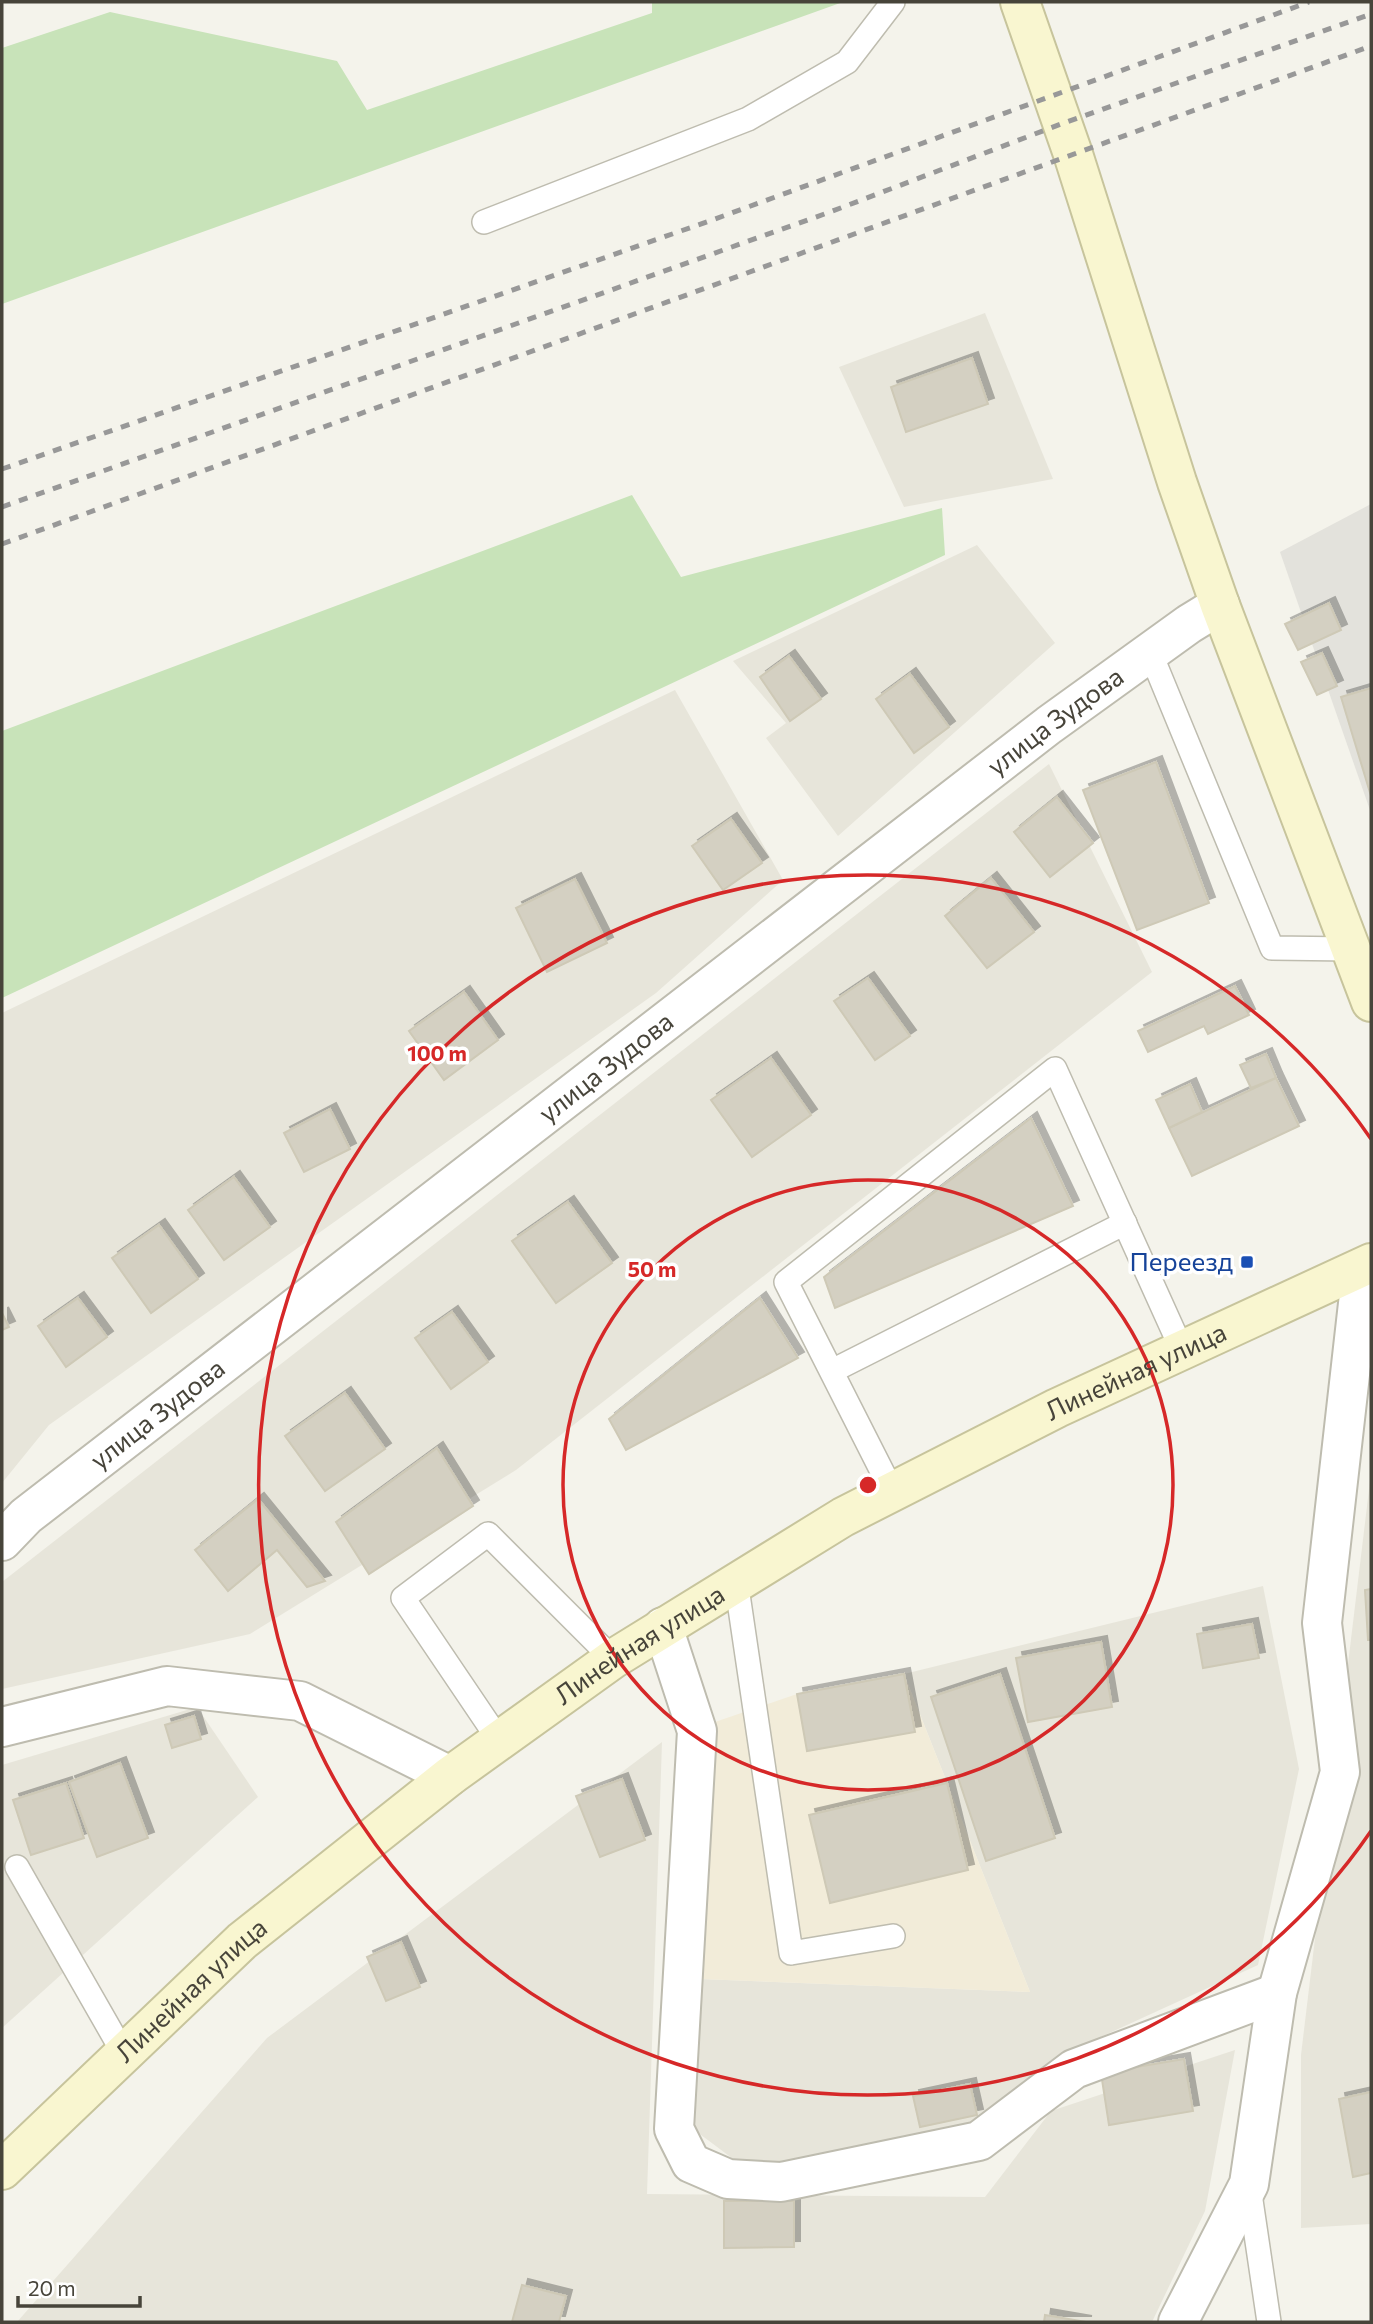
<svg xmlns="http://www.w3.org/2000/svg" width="1373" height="2324" font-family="Commissioner,sans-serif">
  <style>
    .residential { fill: #e7e5da }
    .commercial { fill: #f2ecd9 }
    .industrial { fill: #e3e2dc }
    .green { fill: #c8e3b9 }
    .building { fill: #d4d0c2; stroke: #cec9b6; stroke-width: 2; filter: url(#shadow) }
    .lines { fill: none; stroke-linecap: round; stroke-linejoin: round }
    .lane-casing { stroke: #bebcaf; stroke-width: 26 }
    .street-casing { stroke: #bebcaf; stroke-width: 42 }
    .secondary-casing { stroke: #c7c49c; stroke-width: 42 }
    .lane { stroke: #fff; stroke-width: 23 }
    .street { stroke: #fff; stroke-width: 38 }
    .secondary { stroke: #f9f6d0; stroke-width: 38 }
    .rail { stroke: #989898; stroke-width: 5; stroke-dasharray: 9 9; stroke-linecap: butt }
    .ring { fill: none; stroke: #d62828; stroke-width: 3.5 }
    .transit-dot { fill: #1a4fb4; stroke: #fff; stroke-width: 2.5 }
    .labels { text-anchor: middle; stroke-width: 7; stroke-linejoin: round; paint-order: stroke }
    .street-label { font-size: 26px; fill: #47443a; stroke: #fff }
    .transit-label { font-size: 26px; fill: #164399; stroke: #fff; text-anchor: end }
    .centre { fill: #d62828; stroke: #fff; stroke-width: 3.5 }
    .ring-label { font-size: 21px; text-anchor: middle; font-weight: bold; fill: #d62828; stroke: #fff; stroke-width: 7; stroke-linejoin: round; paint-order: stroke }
  </style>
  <defs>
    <filter id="shadow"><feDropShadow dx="6" dy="-6" stdDeviation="0" flood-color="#0004"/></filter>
  </defs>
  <rect width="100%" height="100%" fill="#f4f3eb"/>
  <!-- residential -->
  <g class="residential">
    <polygon points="985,313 1053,479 904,507 839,367"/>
    <polygon points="977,545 1055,643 838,836 766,738 786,723 733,661"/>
    <polygon points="675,690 783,880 656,993 49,1425 2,1483 2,1013"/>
    <polygon points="1049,764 1152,972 516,1470 250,1634 2,1689 2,1582"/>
    <polygon points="1371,1473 1371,2224 1301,2228 1301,2055"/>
    <polygon points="1263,1586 1299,1769 1258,1965 1057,2057 967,2135 752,2173 689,2126 700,1979 1030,1992 904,1674"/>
    <polygon points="197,1707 258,1797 2,2028 2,1765"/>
    <polygon points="662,1742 647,2194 985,2197 1051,2111 1235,2050 1205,2211 1152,2322 17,2322 267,2038"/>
  </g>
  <!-- commercial -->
  <polygon class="commercial" points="904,1674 1030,1992 700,1979 715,1722 797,1694"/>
  <!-- industrial -->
  <polygon class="industrial" points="1371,504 1371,813 1280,552"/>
  <!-- green -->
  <g class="green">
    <polygon points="652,2 843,2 2,304 2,48 110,12 337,61 367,110 652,13"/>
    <polygon points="632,495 681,577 942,508 945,555 2,998 2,731"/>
  </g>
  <!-- building -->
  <g class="building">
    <polygon points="972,358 988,404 906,432 891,387"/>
    <polygon points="1329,603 1341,630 1298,650 1285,624"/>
    <polygon points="1322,653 1337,686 1317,695 1301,662"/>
    <polygon points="789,656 821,699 790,721 760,677"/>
    <polygon points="910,674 949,727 914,753 876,699"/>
    <polygon points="1371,688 1371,796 1341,697"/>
    <polygon points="1156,762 1209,903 1137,930 1083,790"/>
    <polygon points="1057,797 1093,843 1050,877 1014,832"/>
    <polygon points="731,819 762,863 723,890 692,846"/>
    <polygon points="991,878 1034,932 987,968 945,916"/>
    <polygon points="575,879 607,943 547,972 516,908"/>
    <polygon points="868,978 910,1036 875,1060 834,1001"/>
    <polygon points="1235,986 1249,1015 1208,1034 1204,1026 1148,1052 1138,1031"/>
    <polygon points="464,992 498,1040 444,1080 409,1031"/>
    <polygon points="1266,1054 1276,1078 1251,1088 1240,1065"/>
    <polygon points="771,1058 811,1115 752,1157 711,1100"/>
    <polygon points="1276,1078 1299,1126 1192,1176 1169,1128"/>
    <polygon points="1190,1084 1202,1112 1169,1128 1156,1100"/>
    <polygon points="330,1109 350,1149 304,1172 284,1133"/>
    <polygon points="1031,1118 1073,1206 835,1308 824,1277"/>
    <polygon points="234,1177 270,1227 224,1260 188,1210"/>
    <polygon points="568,1202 612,1263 556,1303 512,1241"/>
    <polygon points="159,1225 198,1279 151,1313 112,1258"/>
    <polygon points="78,1298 107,1337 66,1367 38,1326"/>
    <polygon points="760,1298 798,1358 626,1450 609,1419"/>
    <polygon points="452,1312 488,1362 451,1389 415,1338"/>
    <polygon points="2,1313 9,1327 2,1330"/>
    <polygon points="345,1393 385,1449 325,1491 285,1436"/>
    <polygon points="437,1448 473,1506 369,1574 336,1522"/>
    <polygon points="258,1499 325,1581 307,1587 277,1550 228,1591 195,1550"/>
    <polygon points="1371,1589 1371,1640 1368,1640 1365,1590"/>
    <polygon points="1252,1624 1259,1658 1203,1668 1197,1634"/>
    <polygon points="1101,1642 1112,1707 1028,1722 1016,1658"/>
    <polygon points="904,1674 915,1732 807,1751 797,1694"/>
    <polygon points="1000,1674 1055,1838 986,1861 931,1697"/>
    <polygon points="194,1716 201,1739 172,1748 165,1725"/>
    <polygon points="120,1763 148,1838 97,1857 69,1782"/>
    <polygon points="622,1779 645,1840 600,1857 576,1796"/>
    <polygon points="66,1783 84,1838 31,1855 13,1800"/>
    <polygon points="947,1783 968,1870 830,1903 809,1815"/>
    <polygon points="401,1942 420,1987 386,2001 367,1957"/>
    <polygon points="1184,2059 1193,2111 1109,2125 1101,2073"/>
    <polygon points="970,2084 977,2115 920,2127 913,2096"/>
    <polygon points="1371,2092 1371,2173 1353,2177 1339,2099"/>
    <polygon points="724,2201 794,2201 794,2247 724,2248"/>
    <polygon points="522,2285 566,2296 559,2322 512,2322"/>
    <polygon points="1045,2315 1086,2322 1044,2322"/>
  </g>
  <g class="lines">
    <!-- lane casing -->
    <g class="lane-casing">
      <g id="lane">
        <polyline points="484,222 748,119 847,62 893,2"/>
        <polyline points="1150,652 1272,948 1351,949"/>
        <polyline points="832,1371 1125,1223"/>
        <polyline points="892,1491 786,1282 1055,1069 1182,1350"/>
        <polyline points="736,1581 791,1953 893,1936"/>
        <polyline points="499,1740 403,1598 488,1534 613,1659"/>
        <polyline points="17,1867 124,2054"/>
        <polyline points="1249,2187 1269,2322"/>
      </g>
    </g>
    <!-- street casing -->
    <g class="street-casing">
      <g id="street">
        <path id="s1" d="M 2,1541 L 26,1516 L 1049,725 L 1189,624 L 1220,605"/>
        <polyline points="663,1627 697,1731 674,2129 691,2163 728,2179 781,2182 979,2141 1074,2069 1277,1993"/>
        <polyline points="2,1727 167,1686 300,1701 450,1776"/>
        <polyline points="1178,2322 1249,2184 1277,1993 1340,1772 1322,1623 1362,1268"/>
      </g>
    </g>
    <!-- secondary casing -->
    <g class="secondary-casing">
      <g id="secondary">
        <polyline points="1020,2 1073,154 1177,482 1220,605 1371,1002"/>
        <path id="s2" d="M 2,2170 L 242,1941 L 450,1776 L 613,1659 L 843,1517 L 1057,1408 L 1371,1263"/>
      </g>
    </g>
    <!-- lane -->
    <use href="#lane" class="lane"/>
    <!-- street -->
    <use href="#street" class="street"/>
    <!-- secondary -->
    <use href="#secondary" class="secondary"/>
    <!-- rail -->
    <g class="rail">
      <polyline points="2,469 715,219 1309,2"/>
      <polyline points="2,507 830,212 1061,124 1371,14"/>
      <polyline points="2,544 1371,46"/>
    </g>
  </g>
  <!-- distance rings -->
  <g class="ring">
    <circle cx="868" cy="1485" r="305"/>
    <path d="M1371 1831A610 610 0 1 1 1371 1139"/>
  </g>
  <!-- markers -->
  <rect class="transit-dot" x="1240" y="1255" width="14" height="14" rx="3.5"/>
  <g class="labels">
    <!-- street labels -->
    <g class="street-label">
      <text dy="9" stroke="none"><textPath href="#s1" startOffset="1335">улица Зудова</textPath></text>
      <text dy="9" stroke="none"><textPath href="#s1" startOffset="768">улица Зудова</textPath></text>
      <text dy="9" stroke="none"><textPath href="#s2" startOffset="1395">Линейная улица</textPath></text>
      <text dy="9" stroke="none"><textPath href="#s1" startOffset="201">улица Зудова</textPath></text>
      <text dy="9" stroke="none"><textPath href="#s2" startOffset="828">Линейная улица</textPath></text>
      <text dy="9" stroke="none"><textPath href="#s2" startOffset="261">Линейная улица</textPath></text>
    </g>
    <!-- transit labels -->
    <g class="transit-label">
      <text x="1233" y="1271">Переезд</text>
    </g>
  </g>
  <circle cx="868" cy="1485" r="10" class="centre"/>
  <g class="ring-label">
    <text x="437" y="1061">100 m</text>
    <text x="652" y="1277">50 m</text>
  </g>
  <!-- border -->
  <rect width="1373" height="2324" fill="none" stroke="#47443a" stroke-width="7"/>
  <!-- scale -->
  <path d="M18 2296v10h122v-10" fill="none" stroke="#47443a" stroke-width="3.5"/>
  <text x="28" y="2296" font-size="21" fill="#47443a" stroke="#ffffff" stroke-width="5" paint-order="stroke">20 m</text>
</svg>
